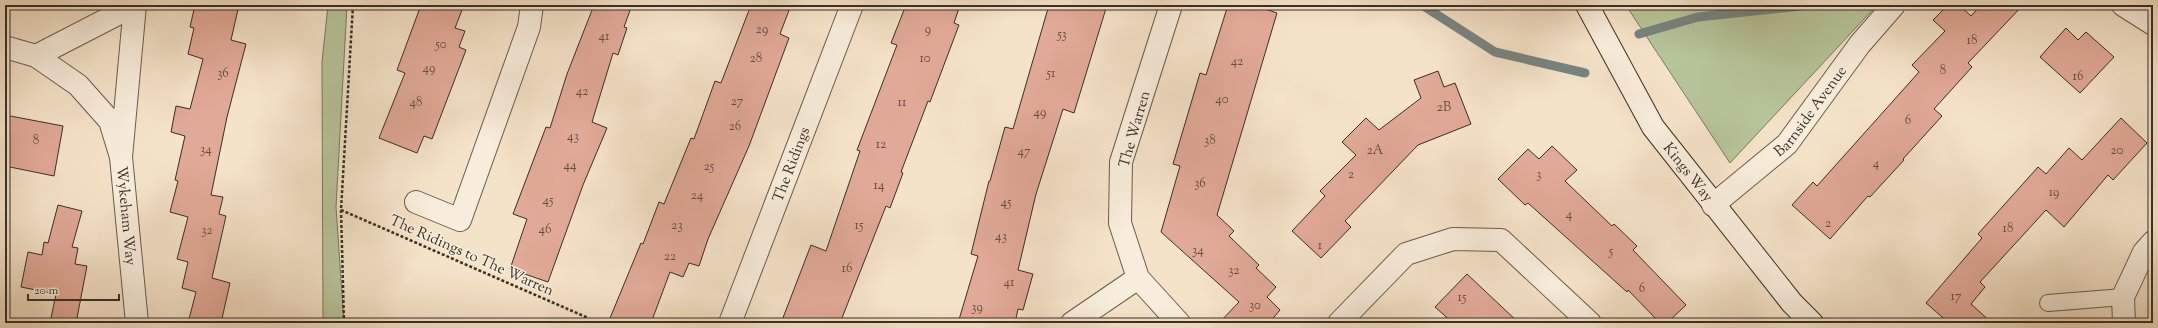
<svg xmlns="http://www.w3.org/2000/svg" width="2158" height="328" font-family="'Sorts Mill Goudy',serif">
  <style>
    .green { fill: #b7c59a; stroke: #787a60 }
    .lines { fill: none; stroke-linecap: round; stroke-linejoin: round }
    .stream { stroke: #778482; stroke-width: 9 }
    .building { fill: #e1a997; stroke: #392f26 }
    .lane-casing { stroke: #685c4f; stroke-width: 18 }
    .street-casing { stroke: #685c4f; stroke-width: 24 }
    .secondary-casing { stroke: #392f26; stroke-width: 24 }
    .path { stroke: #392f26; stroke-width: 2.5; stroke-dasharray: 3 2; stroke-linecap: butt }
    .lane { stroke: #f8eddc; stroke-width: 16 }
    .street { stroke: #f8eddc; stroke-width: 22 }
    .secondary { stroke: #f8eddc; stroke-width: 22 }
    .labels { text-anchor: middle; stroke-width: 3; stroke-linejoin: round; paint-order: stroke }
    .number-label { font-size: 13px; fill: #634e42 }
    .street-label { font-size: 15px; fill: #392f26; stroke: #f8eddc }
  </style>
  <rect width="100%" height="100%" fill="#f5e3c9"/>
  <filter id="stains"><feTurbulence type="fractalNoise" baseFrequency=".005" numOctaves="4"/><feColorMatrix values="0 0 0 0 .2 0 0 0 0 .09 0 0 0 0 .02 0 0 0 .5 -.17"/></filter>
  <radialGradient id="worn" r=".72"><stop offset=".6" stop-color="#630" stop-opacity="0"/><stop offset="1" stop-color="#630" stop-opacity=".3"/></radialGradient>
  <!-- green -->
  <g class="green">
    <polygon points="328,5 347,5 336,207 344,323 323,323 322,62"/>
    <polygon points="1634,5 1877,5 1730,163 1629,10"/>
  </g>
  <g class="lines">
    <!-- stream -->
    <g class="stream">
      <polyline points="1422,5 1495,52 1585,73"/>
      <polyline points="1639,34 1698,17 1809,5"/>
    </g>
  </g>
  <!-- building -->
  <g class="building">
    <polygon points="195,5 239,5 231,40 246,44 227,117 211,195 223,197 219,214 226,216 212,278 230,283 221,323 188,323 196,292 182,288 188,262 177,259 188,217 170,212 178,181 175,180 185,136 171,132 176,106 190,109 203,59 188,54 194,28 190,27"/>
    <polygon points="421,5 464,5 455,28 465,31 459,47 466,50 432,139 424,136 417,153 379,138 405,73 397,70"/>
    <polygon points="594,5 632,5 624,27 627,28 618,55 613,53 592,122 607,128 583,185 548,282 510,269 527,219 513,214 546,127 550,128 567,74"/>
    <polygon points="751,5 791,5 780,34 789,38 749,146 708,239 699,266 689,263 683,277 670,272 651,323 608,323 641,243 643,244 659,202 664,204 691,138 694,139 715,81 721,83"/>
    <polygon points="906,5 960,5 954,23 959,25 930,102 928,101 901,172 903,173 890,208 886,206 840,323 781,323 811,245 826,251 860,151 857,150 897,45 891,43"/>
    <polygon points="1049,5 1107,5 1074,113 1063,109 1036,194 1018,270 1033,274 1023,310 1018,309 1015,323 958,323 978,256 971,254 989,181 990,181 1005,127 1013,129"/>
    <polygon points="1228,5 1253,5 1277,13 1217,215 1234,231 1229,236 1259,265 1256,268 1276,287 1267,297 1280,310 1269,323 1219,323 1239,302 1161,232 1180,166 1173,164 1200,73 1206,75"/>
    <polygon points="1948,5 1959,5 1971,16 1981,5 2023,5 1968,63 1972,67 1934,109 1942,116 1903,159 1904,160 1870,197 1868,196 1830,239 1792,205 1813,182 1817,186 1919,72 1912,65 1945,31 1933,20"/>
    <polygon points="2066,28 2078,40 2086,32 2114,57 2080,93 2040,57"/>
    <polygon points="1438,71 1444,87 1455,83 1471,124 1418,145 1345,221 1351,227 1321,258 1292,231 1325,196 1320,191 1356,155 1342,142 1366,118 1379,130 1421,98 1414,80"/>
    <polygon points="5,115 63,126 54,176 5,166"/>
    <polygon points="2121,118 2147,143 2113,180 2108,175 2064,227 2046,210 1980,282 1985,287 1971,304 1992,323 1949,323 1926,303 1982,238 1978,234 2038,167 2046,174 2069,148 2082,160"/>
    <polygon points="1552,146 1577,170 1565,181 1612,226 1614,224 1637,246 1633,250 1686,305 1667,323 1660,323 1628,290 1627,292 1528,203 1525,205 1498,179 1528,149 1539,159"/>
    <polygon points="58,205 82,211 72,247 78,248 75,264 87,266 76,323 50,323 56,294 21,287 28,252 42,255 44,242 48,243"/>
    <polygon points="1467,274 1519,323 1453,323 1435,307"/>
  </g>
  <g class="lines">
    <!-- lane casing -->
    <g class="lane-casing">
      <polyline id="lane" points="2048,303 2123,297"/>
    </g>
    <!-- street casing -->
    <g class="street-casing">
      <g id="street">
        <polyline points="1171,5 1121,162 1120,223 1138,278 1179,323"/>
        <polyline points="2123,5 2153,24"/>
        <polyline points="5,47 36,56 135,5"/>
        <polyline points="36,56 78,85 110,121 121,157 135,5"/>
        <path id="s1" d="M 121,157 L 137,323"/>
        <polyline points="416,202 460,220 529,27 532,5"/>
        <path id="s2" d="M 1713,205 L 1787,144 L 1860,44 L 1894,5"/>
        <path id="s3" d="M 730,323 L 852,5"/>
        <polyline points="1072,323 1138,278"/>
        <polyline points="1339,323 1406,254 1453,239 1501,240 1590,323"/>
        <polyline points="2124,323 2123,297 2144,252 2153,242"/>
      </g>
    </g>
    <!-- secondary casing -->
    <g class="secondary-casing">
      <g id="secondary">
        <path id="s4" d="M 1587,5 L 1653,127 L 1792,303 L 1812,323"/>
      </g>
    </g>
    <!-- path -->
    <g class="path">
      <polyline points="341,210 586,317 594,323"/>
      <polyline points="344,323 341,210 353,5"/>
    </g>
    <!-- lane -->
    <use href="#lane" class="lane"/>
    <!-- street -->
    <use href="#street" class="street"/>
    <!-- secondary -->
    <use href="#secondary" class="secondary"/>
  </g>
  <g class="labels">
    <!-- number labels -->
    <g class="number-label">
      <text x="762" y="33">29</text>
      <text x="928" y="33">9</text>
      <text x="1062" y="38">53</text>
      <text x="604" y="40">41</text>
      <text x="1972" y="44">18</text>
      <text x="441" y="48">50</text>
      <text x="756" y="62">28</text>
      <text x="925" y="62">10</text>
      <text x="1237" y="65">42</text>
      <text x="429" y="72">49</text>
      <text x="1943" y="74">8</text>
      <text x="223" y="77">36</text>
      <text x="1051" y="77">51</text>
      <text x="2078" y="80">16</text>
      <text x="582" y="95">42</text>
      <text x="1222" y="103">40</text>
      <text x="737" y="105">27</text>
      <text x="416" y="106">48</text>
      <text x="902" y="106">11</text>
      <text x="1444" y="111">2B</text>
      <text x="1040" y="116">49</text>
      <text x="1908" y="124">6</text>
      <text x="735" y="130">26</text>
      <text x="573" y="140">43</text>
      <text x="36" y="144">8</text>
      <text x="1210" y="144">38</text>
      <text x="881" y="148">12</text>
      <text x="206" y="153">34</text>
      <text x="1375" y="154">2A</text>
      <text x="2117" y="154">20</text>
      <text x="1024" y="155">47</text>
      <text x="1876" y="167">4</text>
      <text x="570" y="169">44</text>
      <text x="709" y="170">25</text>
      <text x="1351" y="178">2</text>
      <text x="1539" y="178">3</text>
      <text x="1200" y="187">36</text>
      <text x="879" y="189">14</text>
      <text x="2054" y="196">19</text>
      <text x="697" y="199">24</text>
      <text x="548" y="204">45</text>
      <text x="1006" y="206">45</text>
      <text x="1569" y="218">4</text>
      <text x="1828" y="227">2</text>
      <text x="677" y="229">23</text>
      <text x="859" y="229">15</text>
      <text x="2008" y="232">18</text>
      <text x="545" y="233">46</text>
      <text x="207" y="234">32</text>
      <text x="1001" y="240">43</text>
      <text x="1320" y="249">1</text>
      <text x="1198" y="254">34</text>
      <text x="1611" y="255">5</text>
      <text x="670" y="260">22</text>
      <text x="847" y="272">16</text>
      <text x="1234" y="274">32</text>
      <text x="1009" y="286">41</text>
      <text x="1642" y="292">6</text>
      <text x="1956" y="300">17</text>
      <text x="1462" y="301">15</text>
      <text x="1255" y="309">30</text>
      <text x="977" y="311">39</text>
    </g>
    <!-- street labels -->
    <g class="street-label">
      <text dy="5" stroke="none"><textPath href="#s2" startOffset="136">Barnside Avenue</textPath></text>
      <text transform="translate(1134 129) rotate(-74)" y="5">The Warren</text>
      <text dy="5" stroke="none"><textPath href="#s3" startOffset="170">The Ridings</textPath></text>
      <text dy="5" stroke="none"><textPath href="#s4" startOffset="196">Kings Way</textPath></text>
      <text dy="5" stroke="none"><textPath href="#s1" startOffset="59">Wykeham Way</textPath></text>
      <text transform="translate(472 255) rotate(24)" y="5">The Ridings to The Warren</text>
    </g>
  </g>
  <!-- margin -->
  <rect width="2158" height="328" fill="none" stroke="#f5e3c9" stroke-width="20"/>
  <rect x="6" y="6" width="2146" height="316" fill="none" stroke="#392f26" stroke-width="2"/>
  <rect x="10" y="10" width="2138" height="308" fill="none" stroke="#392f26"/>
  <!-- scale -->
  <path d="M28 294v6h91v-6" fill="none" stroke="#392f26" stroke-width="2"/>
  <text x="34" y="294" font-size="12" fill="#392f26" stroke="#f8eddc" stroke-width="3" paint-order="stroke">20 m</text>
  <rect width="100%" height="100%" filter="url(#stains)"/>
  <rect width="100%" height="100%" fill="url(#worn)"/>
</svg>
